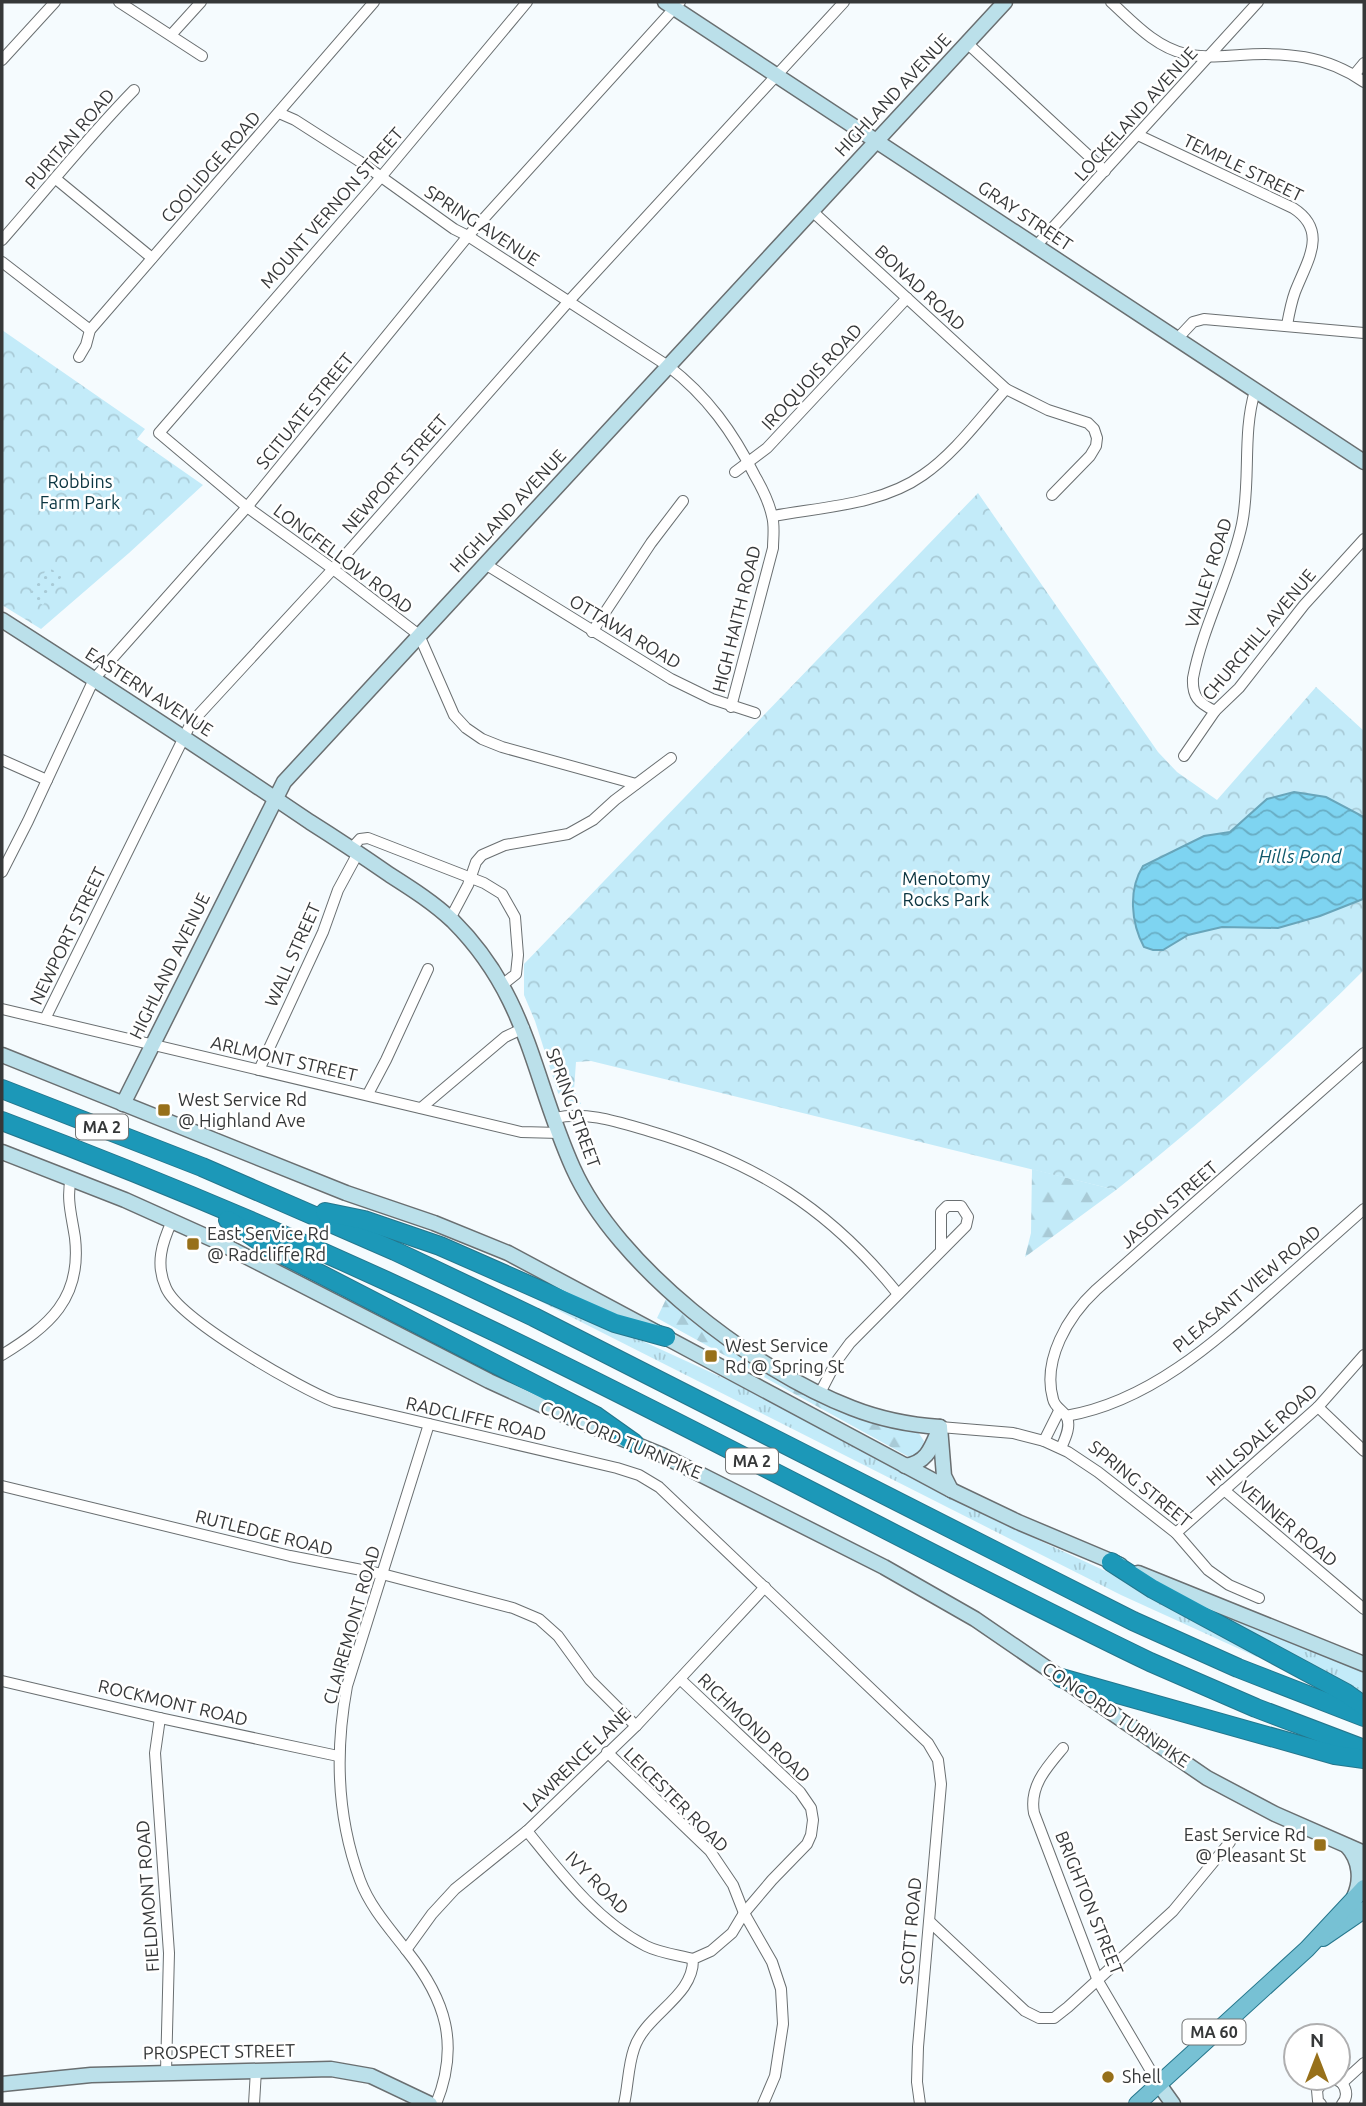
<svg xmlns="http://www.w3.org/2000/svg" width="1366" height="2106" font-family="Ubuntu,sans-serif">
  <style>
    .grass { fill: url(#grass-tufts) }
    .forest { fill: url(#forest-firs) }
    .park { fill: url(#park-crowns) }
    .garden { fill: url(#garden-dots) }
    .water { fill: url(#water-waves); stroke: #68a5ba; stroke-width: 2 }
    .lines { fill: none; stroke-linecap: round; stroke-linejoin: round }
    .street-casing { stroke: #6a6f71; stroke-width: 12 }
    .secondary-casing { stroke: #6a6f71; stroke-width: 17 }
    .primary-casing { stroke: #25768c; stroke-width: 18 }
    .highway-casing { stroke: #25768c; stroke-width: 20 }
    .street { stroke: #fff; stroke-width: 10 }
    .secondary { stroke: #bbe0ea; stroke-width: 14 }
    .primary { stroke: #77c1d4; stroke-width: 16 }
    .highway { stroke: #1c98b8; stroke-width: 18 }
    .poi-dot { fill: #97701a; stroke: #fff; stroke-width: 2.5 }
    .labels { text-anchor: middle; stroke-width: 5; stroke-linejoin: round; paint-order: stroke }
    .shield { fill: #fff; stroke: #727474; stroke-width: 2 }
    .shield-label { font-size: 16px; font-weight: bold; fill: #363839 }
    .street-label { font-size: 18px; fill: #363839; stroke: #fff }
    .park-label { font-size: 18px; fill: #0b3541; stroke: #fff }
    .poi-label { font-size: 18px; fill: #363839; stroke: #fff; text-anchor: start }
    .water-label { font-size: 19px; font-style: italic; fill: #0f586c; stroke: #fff }
  </style>
  <defs>
    <pattern id="grass-tufts" width="24" height="20" patternUnits="userSpaceOnUse" patternTransform="scale(1.75)"><rect width="24" height="20" fill="#c3ebf9"/><path d="M3 7l-1-3M5 7V3M7 7l1-3M15 17l-1-3M17 17v-4M19 17l1-3" fill="none" stroke="#a8cad6"/></pattern>
    <pattern id="forest-firs" width="22" height="20" patternUnits="userSpaceOnUse" patternTransform="scale(1.75)"><rect width="22" height="20" fill="#c3ebf9"/><path d="M5 1l3.5 6h-7zM16 11l3.5 6h-7z" fill="#a8cad6"/></pattern>
    <pattern id="park-crowns" width="20" height="18" patternUnits="userSpaceOnUse" patternTransform="scale(1.75)"><rect width="20" height="18" fill="#c3ebf9"/><path d="M2 6a3 3 0 1 1 6 0M12 15a3 3 0 1 1 6 0" fill="none" stroke="#a8cad6"/></pattern>
    <pattern id="garden-dots" width="8" height="8" patternUnits="userSpaceOnUse" patternTransform="scale(1.75)"><rect width="8" height="8" fill="#c3ebf9"/><path d="M2 2h.1M6 6h.1" fill="none" stroke="#a8cad6" stroke-width="1.8" stroke-linecap="round"/></pattern>
    <pattern id="water-waves" width="16" height="10" patternUnits="userSpaceOnUse" patternTransform="scale(1.75)"><rect width="16" height="10" fill="#7ed4f1"/><path d="M0 5q4-4 8 0t8 0" fill="none" stroke="#68adc4"/></pattern>
  </defs>
  <rect width="100%" height="100%" fill="#f5fbfe"/>
  <!-- grass -->
  <g class="grass">
    <polygon points="498,1275 732,1382 991,1518 1144,1589 1258,1655 1257,1657 1121,1595 498,1280"/>
    <polygon points="1189,1601 1364,1672 1364,1696"/>
  </g>
  <!-- forest -->
  <g class="forest">
    <polygon points="1032,1169 1116,1190 1025,1257 1031,1233"/>
    <path d="M 668,1295 L 757,1364 L 918,1432 L 924,1441 C 922,1452 921,1456 909,1457 L 657,1318 Z"/>
  </g>
  <!-- park -->
  <g class="park">
    <polygon points="2,330 145,429 137,439 203,485 129,553 41,629 2,605"/>
    <path d="M 978,493 L 1158,752 L 1177,772 L 1217,800 L 1316,687 L 1364,731 L 1364,970 C 1286,1048 1203,1121 1116,1190 L 591,1061 L 576,1062 L 574,1090 L 581,1104 L 565,1100 L 558,1093 L 535,1021 L 524,995 L 524,964 Z"/>
  </g>
  <!-- garden -->
  <polygon class="garden" points="48,567 62,576 43,605 29,596"/>
  <!-- water -->
  <path class="water" d="M 1294,792 L 1326,797 L 1364,817 L 1363,899 L 1320,916 L 1278,928 L 1222,927 L 1188,935 L 1163,950 L 1153,950 L 1144,947 C 1131,923 1128,890 1143,866 L 1204,836 L 1230,832 L 1267,799 Z"/>
  <g class="lines">
    <!-- street casing -->
    <g class="street-casing">
      <g id="street">
        <polyline points="119,2 202,56"/>
        <polyline points="527,2 381,177 159,433 247,507 333,569 419,635 454,715 466,728 482,739 502,747 636,784"/>
        <path d="M 1111,2 C 1133,22 1155,47 1186,54 C 1203,58 1222,56 1240,55 C 1285,52 1326,55 1364,82"/>
        <polyline points="171,35 201,2"/>
        <polyline points="967,43 1105,171"/>
        <polyline points="2,60 55,2"/>
        <polyline points="1354,75 1364,63"/>
        <path d="M 279,113 L 295,120 L 359,161 L 454,229 L 468,236 L 668,366 C 707,396 733,432 755,476 C 762,488 769,502 772,516 C 775,526 773,538 773,548 L 731,707"/>
        <path d="M 1138,135 L 1293,208 C 1329,231 1307,261 1295,292 C 1291,303 1289,314 1287,325"/>
        <polyline points="56,179 152,258"/>
        <polyline points="812,211 1006,389 1048,410 1088,423 1094,429 1097,438 1096,446 1090,456 1052,495"/>
        <path d="M 2,240 C 46,190 87,138 134,90"/>
        <polyline points="1036,246 1258,2"/>
        <polyline points="2,262 90,330"/>
        <polyline points="1177,339 1193,322 1204,319 1364,333"/>
        <polyline points="79,357 86,345 90,330 374,2"/>
        <polyline points="735,472 767,448 907,298"/>
        <path d="M 773,516 C 822,507 881,505 923,475 C 955,453 980,418 1006,389"/>
        <polyline points="485,564 671,679 712,699 755,713"/>
        <polyline points="592,632 651,543 683,501"/>
        <path d="M 1215,711 C 1198,703 1192,696 1193,678 C 1203,625 1231,576 1242,524 C 1251,480 1242,434 1255,391"/>
        <polyline points="1184,756 1215,711 1239,688 1304,605 1364,539"/>
        <polyline points="2,760 47,780"/>
        <polyline points="351,849 360,839 368,838 484,883 502,894 515,917 518,955 516,974 502,985"/>
        <polyline points="2,872 28,821 94,679 247,507 468,236 680,2"/>
        <polyline points="450,919 468,885 476,862 482,855 505,845 568,834 593,820 615,800 671,758"/>
        <polyline points="2,1009 521,1132 560,1133"/>
        <polyline points="45,1019 191,723 333,569 569,301 844,2"/>
        <polyline points="259,1070 323,932 338,890 358,853"/>
        <polyline points="368,1094 386,1060 428,969"/>
        <polyline points="421,1108 505,1037 524,1028"/>
        <path d="M 555,1118 C 587,1111 618,1122 649,1131 C 755,1162 829,1208 898,1294"/>
        <path d="M 172,1221 C 162,1243 155,1264 166,1288 C 180,1320 299,1388 335,1402 L 617,1468 L 639,1475 L 659,1487 L 928,1743 L 938,1760 L 941,1784 L 918,2047 L 917,2082 L 920,2104"/>
        <path d="M 2,1355 C 49,1326 82,1299 75,1238 C 72,1217 66,1199 71,1178"/>
        <polyline points="820,1393 836,1362 850,1343 966,1226 968,1217 961,1206 947,1206 941,1212 941,1251"/>
        <polyline points="1318,1407 1364,1451"/>
        <path d="M 1066,1416 C 1148,1402 1213,1344 1273,1290 C 1303,1263 1334,1236 1364,1209"/>
        <path d="M 429,1424 L 347,1686 C 335,1751 337,1818 360,1880 C 370,1907 390,1929 407,1951 C 446,2000 460,2045 436,2104"/>
        <polyline points="940,1427 1013,1433 1044,1441 1068,1452 1098,1472 1176,1533 1208,1570 1229,1585 1259,1598"/>
        <polyline points="1044,1441 1059,1411"/>
        <path d="M 1061,1448 C 1065,1439 1072,1425 1066,1416 C 1062,1409 1055,1408 1053,1399 C 1042,1360 1068,1316 1096,1290 L 1364,1053"/>
        <polyline points="2,1486 290,1556 382,1574 513,1608 539,1619 558,1636 590,1680 636,1726"/>
        <polyline points="1224,1490 1364,1609"/>
        <polyline points="1176,1533 1318,1407 1364,1355"/>
        <polyline points="2,1681 160,1718 338,1756"/>
        <polyline points="160,1718 155,1753 169,1953 166,2072"/>
        <path d="M 1063,1748 C 1047,1767 1029,1786 1034,1813 L 1098,1981 L 1158,2083"/>
        <polyline points="607,1752 710,1851 733,1885 744,1913 772,1962 781,1989 783,2024 775,2076 763,2104"/>
        <path d="M 527,1831 C 561,1873 597,1921 646,1946 C 660,1953 678,1955 693,1959"/>
        <polyline points="930,1922 1025,2011 1039,2018 1054,2018 1068,2007 1173,1911 1230,1842"/>
        <polyline points="406,1950 432,1914 455,1889 527,1831 636,1726 765,1587"/>
        <polyline points="1342,2083 1364,2063"/>
        <path d="M 1342,2083 C 1347,2090 1348,2097 1342,2104"/>
        <polyline points="254,2104 256,2070"/>
        <path d="M 624,2104 C 628,2087 628,2066 634,2049 C 645,2014 694,1997 693,1959 L 711,1951 L 732,1933 L 744,1913 L 772,1880 L 807,1844 L 811,1835 L 813,1820 L 811,1808 L 800,1792 L 680,1679"/>
        <polyline points="1321,2104 1318,2101 1317,2090 1325,2080 1337,2080 1342,2083"/>
      </g>
    </g>
    <!-- secondary casing -->
    <g class="secondary-casing">
      <g id="secondary">
        <polyline points="665,2 1364,462"/>
        <path d="M 2,620 C 105,686 208,753 310,822 C 337,839 364,857 390,875 C 412,889 434,903 453,921 C 529,997 532,1077 573,1168 C 617,1266 753,1370 852,1408 C 880,1419 910,1425 940,1427"/>
        <polyline points="2,1055 346,1193 434,1223 508,1253 951,1490 1018,1522 1120,1565"/>
        <polyline points="123,1104 284,782 1005,2"/>
        <polyline points="2,1152 125,1200 214,1240 489,1381 559,1413 662,1455 884,1567 975,1619 1207,1778 1275,1814 1364,1853"/>
        <polyline points="940,1427 944,1476 951,1490"/>
        <path d="M 905,1466 C 926,1463 931,1449 938,1432"/>
        <polyline points="1138,1573 1364,1664"/>
        <path d="M 1347,1846 C 1360,1860 1362,1880 1354,1897"/>
        <polyline points="1158,2083 1173,2104"/>
        <polyline points="2,2084 91,2075 331,2069 371,2076 430,2104"/>
      </g>
    </g>
    <!-- primary casing -->
    <g class="primary-casing">
      <g id="primary">
        <polyline points="1323,1938 1364,1910"/>
        <polyline points="1137,2104 1307,1949 1364,1888"/>
      </g>
    </g>
    <!-- highway casing -->
    <g class="highway-casing">
      <g id="highway">
        <polyline points="2,1089 202,1167 395,1251 534,1317 1133,1621 1238,1668 1364,1717"/>
        <path d="M 2,1121 C 169,1184 334,1254 495,1332 C 715,1438 930,1556 1150,1662 L 1256,1708 L 1364,1749"/>
        <polyline points="325,1212 364,1220 440,1246 615,1323 666,1337"/>
        <polyline points="228,1220 268,1247 596,1416 634,1443"/>
        <polyline points="1111,1562 1153,1589 1346,1693 1364,1706"/>
        <polyline points="1061,1678 1335,1755 1364,1759"/>
      </g>
    </g>
    <!-- street -->
    <use href="#street" class="street"/>
    <!-- secondary -->
    <use href="#secondary" class="secondary"/>
    <!-- primary -->
    <use href="#primary" class="primary"/>
    <!-- highway -->
    <use href="#highway" class="highway"/>
  </g>
  <!-- markers -->
  <g class="poi-dot">
    <rect x="157" y="1103" width="14" height="14" rx="3.5"/>
    <rect x="186" y="1237" width="14" height="14" rx="3.5"/>
    <rect x="704" y="1349" width="14" height="14" rx="3.5"/>
    <rect x="1313" y="1838" width="14" height="14" rx="3.5"/>
    <circle cx="1108" cy="2077" r="7"/>
  </g>
  <g class="labels">
    <!-- shield labels -->
    <g class="shield">
      <rect x="76" y="1114.5" width="52" height="25" rx="5"/>
      <rect x="726" y="1448.5" width="52" height="25" rx="5"/>
      <rect x="1182.5" y="2019.5" width="63" height="25" rx="5"/>
    </g>
    <g class="shield-label">
      <text x="102" y="1133">MA 2</text>
      <text x="752" y="1467">MA 2</text>
      <text x="1214" y="2038">MA 60</text>
    </g>
    <!-- street labels -->
    <g class="street-label">
      <text transform="translate(893 95) rotate(-47)" y="6">HIGHLAND AVENUE</text>
      <text transform="translate(1136 114) rotate(-48)" y="6">LOCKELAND AVENUE</text>
      <text transform="translate(70 139) rotate(-49)" y="6">PURITAN ROAD</text>
      <text transform="translate(211 167) rotate(-49)" y="6">COOLIDGE ROAD</text>
      <text transform="translate(1243 168) rotate(26)" y="6">TEMPLE STREET</text>
      <text transform="translate(332 208) rotate(-49)" y="6">MOUNT VERNON STREET</text>
      <text transform="translate(1025 216) rotate(34)" y="6">GRAY STREET</text>
      <text transform="translate(482 226) rotate(33)" y="6">SPRING AVENUE</text>
      <text transform="translate(920 288) rotate(43)" y="6">BONAD ROAD</text>
      <text transform="translate(812 377) rotate(-47)" y="6">IROQUOIS ROAD</text>
      <text transform="translate(305 411) rotate(-51)" y="6">SCITUATE STREET</text>
      <text transform="translate(395 474) rotate(-49)" y="6">NEWPORT STREET</text>
      <text transform="translate(508 511) rotate(-47)" y="6">HIGHLAND AVENUE</text>
      <text transform="translate(343 559) rotate(37)" y="6">LONGFELLOW ROAD</text>
      <text transform="translate(1209 573) rotate(-72)" y="6">VALLEY ROAD</text>
      <text transform="translate(737 619) rotate(-76)" y="6">HIGH HAITH ROAD</text>
      <text transform="translate(625 632) rotate(31)" y="6">OTTAWA ROAD</text>
      <text transform="translate(1259 635) rotate(-50)" y="6">CHURCHILL AVENUE</text>
      <text transform="translate(149 692) rotate(33)" y="6">EASTERN AVENUE</text>
      <text transform="translate(68 936) rotate(-64)" y="6">NEWPORT STREET</text>
      <text transform="translate(293 955) rotate(-66)" y="6">WALL STREET</text>
      <text transform="translate(170 966) rotate(-64)" y="6">HIGHLAND AVENUE</text>
      <text transform="translate(284 1059) rotate(13)" y="6">ARLMONT STREET</text>
      <text transform="translate(573 1108) rotate(70)" y="6">SPRING STREET</text>
      <text transform="translate(1169 1205) rotate(-41)" y="6">JASON STREET</text>
      <text transform="translate(1247 1289) rotate(-40)" y="6">PLEASANT VIEW ROAD</text>
      <text transform="translate(476 1419) rotate(13)" y="6">RADCLIFFE ROAD</text>
      <text transform="translate(1262 1435) rotate(-42)" y="6">HILLSDALE ROAD</text>
      <text transform="translate(621 1440) rotate(23)" y="6">CONCORD TURNPIKE</text>
      <text transform="translate(1140 1484) rotate(39)" y="6">SPRING STREET</text>
      <text transform="translate(1288 1524) rotate(40)" y="6">VENNER ROAD</text>
      <text transform="translate(264 1533) rotate(14)" y="6">RUTLEDGE ROAD</text>
      <text transform="translate(352 1625) rotate(-74)" y="6">CLAIREMONT ROAD</text>
      <text transform="translate(173 1703) rotate(13)" y="6">ROCKMONT ROAD</text>
      <text transform="translate(1116 1715) rotate(34)" y="6">CONCORD TURNPIKE</text>
      <text transform="translate(754 1728) rotate(44)" y="6">RICHMOND ROAD</text>
      <text transform="translate(577 1760) rotate(-44)" y="6">LAWRENCE LANE</text>
      <text transform="translate(676 1800) rotate(45)" y="6">LEICESTER ROAD</text>
      <text transform="translate(597 1883) rotate(45)" y="6">IVY ROAD</text>
      <text transform="translate(148 1896) rotate(-94)" y="6">FIELDMONT ROAD</text>
      <text transform="translate(1089 1903) rotate(68)" y="6">BRIGHTON STREET</text>
      <text transform="translate(911 1931) rotate(-85)" y="6">SCOTT ROAD</text>
      <text transform="translate(219 2052) rotate(-1)" y="6">PROSPECT STREET</text>
    </g>
    <!-- park labels -->
    <g class="park-label">
      <text x="80" y="488">Robbins<tspan x="80" dy="21">Farm Park</tspan></text>
      <text x="946" y="885">Menotomy<tspan x="946" dy="21">Rocks Park</tspan></text>
    </g>
    <!-- poi labels -->
    <g class="poi-label">
      <text x="178" y="1106">West Service Rd<tspan x="178" dy="21">@ Highland Ave</tspan></text>
      <text x="207" y="1240">East Service Rd<tspan x="207" dy="21">@ Radcliffe Rd</tspan></text>
      <text x="725" y="1352">West Service<tspan x="725" dy="21">Rd @ Spring St</tspan></text>
      <text x="1306" y="1841" text-anchor="end">East Service Rd<tspan x="1306" dy="21">@ Pleasant St</tspan></text>
      <text x="1122" y="2083">Shell</text>
    </g>
    <!-- water labels -->
    <g class="water-label">
      <text x="1300" y="863">Hills Pond</text>
    </g>
  </g>
  <!-- border -->
  <rect width="1366" height="2106" fill="none" stroke="#363839" stroke-width="7"/>
  <!-- north arrow -->
  <g transform="translate(1317 2057)"><circle r="33" fill="#ffffff" stroke="#afafb0" stroke-width="2"/>
  <path d="M0-5L12 26L0 18L-12 26Z" fill="#97701a"/>
  <text y="-10" font-size="19" font-weight="bold" text-anchor="middle" fill="#363839">N</text>
  </g>
</svg>
